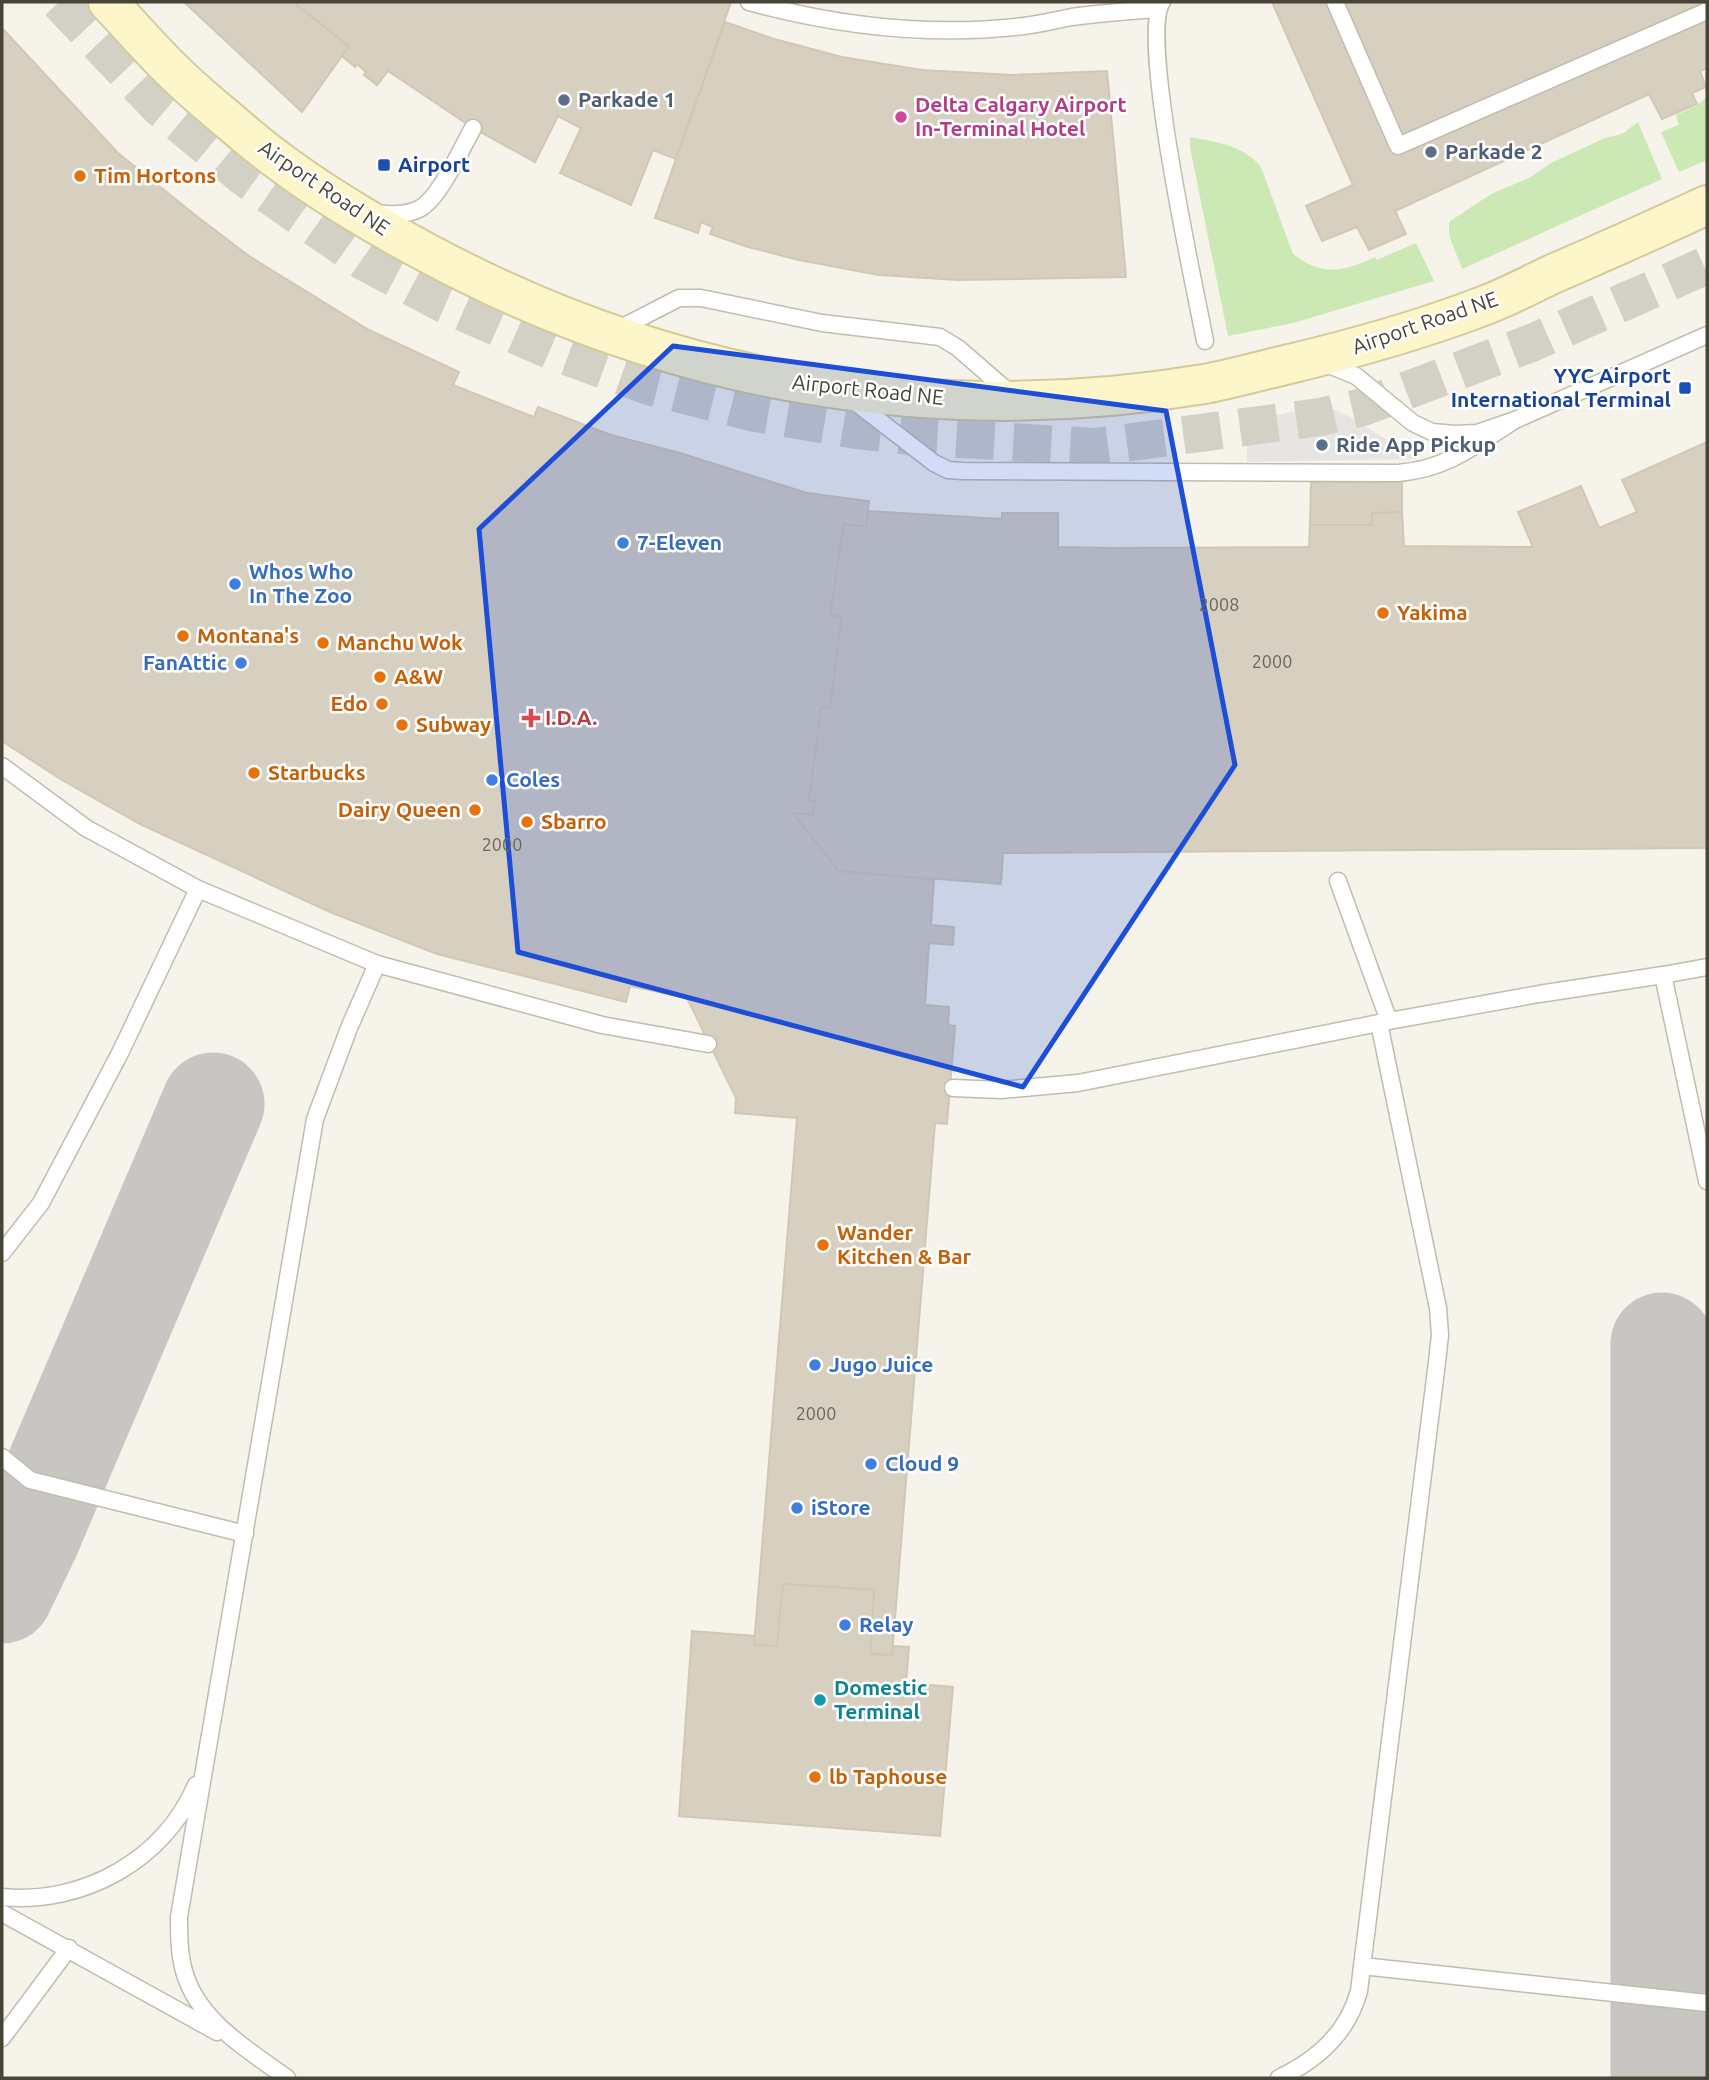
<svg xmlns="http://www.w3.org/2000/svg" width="1709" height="2080" font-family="Ubuntu,sans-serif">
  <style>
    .green { fill: #cce8b4 }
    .parking { fill: #e7e5e2 }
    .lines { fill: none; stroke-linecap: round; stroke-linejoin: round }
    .taxiway { stroke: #c7c6c2; stroke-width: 103 }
    .building { fill: #d7d0c0; stroke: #d1c8b3; stroke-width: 2 }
    .secondary-tunnel { stroke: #d3d0c6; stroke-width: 38; stroke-dasharray: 38 19; stroke-linecap: butt }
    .lane-casing { stroke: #c1bcad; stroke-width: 19 }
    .secondary-casing { stroke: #d4ca9a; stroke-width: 42 }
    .lane { stroke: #fff; stroke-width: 16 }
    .secondary { stroke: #fef6cb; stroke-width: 38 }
    .marked { fill: #1d4ed8; fill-opacity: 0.2; stroke: #1d4ed8; stroke-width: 5; stroke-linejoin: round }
    .service-dot { fill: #5c6f8a; stroke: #fff; stroke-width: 2.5 }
    .hotel-dot { fill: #d1479c; stroke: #fff; stroke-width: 2.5 }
    .transit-dot { fill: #1a4fb4; stroke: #fff; stroke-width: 2.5 }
    .food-dot { fill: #e8710a; stroke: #fff; stroke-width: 2.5 }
    .shop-dot { fill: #3f7fe0; stroke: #fff; stroke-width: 2.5 }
    .health-dot { fill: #e0444e; stroke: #fff; stroke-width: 2.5 }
    .culture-dot { fill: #0f9aa8; stroke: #fff; stroke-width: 2.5 }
    .labels { text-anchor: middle; stroke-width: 5; stroke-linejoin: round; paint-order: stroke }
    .number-label { font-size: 18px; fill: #6c675a }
    .service-label { font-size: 21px; font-weight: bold; fill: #4e5e75; stroke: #fff; text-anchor: start }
    .hotel-label { font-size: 21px; font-weight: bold; fill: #b23c85; stroke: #fff; text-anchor: start }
    .transit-label { font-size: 21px; font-weight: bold; fill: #164399; stroke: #fff; text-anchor: start }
    .food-label { font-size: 21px; font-weight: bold; fill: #c56008; stroke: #fff; text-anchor: start }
    .street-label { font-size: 21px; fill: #494438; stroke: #fff }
    .shop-label { font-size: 21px; font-weight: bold; fill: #366cbe; stroke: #fff; text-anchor: start }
    .health-label { font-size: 21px; font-weight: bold; fill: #be3a42; stroke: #fff; text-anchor: start }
    .culture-label { font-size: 21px; font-weight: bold; fill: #0d838f; stroke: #fff; text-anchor: start }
  </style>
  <rect width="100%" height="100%" fill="#f5f3ea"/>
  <!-- green -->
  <g class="green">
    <polygon points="1707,97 1707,160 1679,172 1661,132 1679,125 1676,115 1696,106"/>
    <polygon points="1638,122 1662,179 1462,269 1449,235 1449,222 1491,194 1531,177 1551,163 1605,138 1622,134"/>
    <path d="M 1190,137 C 1217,142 1243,145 1261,167 L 1293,254 C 1324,277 1342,272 1375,257 L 1377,260 L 1416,243 L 1434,281 L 1293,323 L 1228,336 L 1190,147 Z"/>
  </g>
  <!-- parking -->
  <polygon class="parking" points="1315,406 1330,407 1350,417 1418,459 1247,462 1247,431 1257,420"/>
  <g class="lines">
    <!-- taxiway -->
    <g class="taxiway">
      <polyline points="1662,1344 1662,2078"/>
      <polyline points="2,1592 28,1538 213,1104"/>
    </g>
  </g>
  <!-- building -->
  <g class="building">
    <polygon points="184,2 293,2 349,46 302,112"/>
    <polygon points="293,2 731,2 676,159 653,150 631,205 560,173 581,128 558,116 535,162 473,128 388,71 377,85 364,75 366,72 357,64 355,67 342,56 349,46"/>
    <polygon points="1272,2 1707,2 1707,68 1700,71 1706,87 1692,93 1697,104 1662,119 1649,94 1395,211 1406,234 1369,250 1357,227 1322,241 1306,206 1353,185"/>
    <polygon points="725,22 774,39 842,57 922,70 1013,75 1107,71 1126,277 958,280 879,275 799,260 748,247 710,234 713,227 701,222 698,233 655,218"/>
    <polygon points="2,28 118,153 199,218 249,256 369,330 459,372 453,385 534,417 538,407 611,435 680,453 807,493 869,501 866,527 844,524 830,615 842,617 830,708 821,707 809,801 815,801 813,815 793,813 839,871 934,880 931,925 954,927 953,945 929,943 925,1005 949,1007 948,1025 955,1026 947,1124 935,1123 892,1655 870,1654 874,1590 783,1584 777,1646 754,1645 797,1118 735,1113 736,1098 687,998 630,986 626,1002 437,954 330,912 140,824 62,780 2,741"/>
    <polygon points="1707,442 1707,848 1003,853 1001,884 839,871 793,813 813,815 815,801 809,801 821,707 830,708 842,617 830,615 844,524 866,527 868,511 1002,519 1002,513 1058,513 1058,547 1113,548 1309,547 1310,525 1372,525 1372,513 1402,512 1404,546 1533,547 1518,512 1581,486 1599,528 1637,512 1622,480"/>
    <polygon points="1311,482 1402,482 1402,512 1372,513 1372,525 1310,525"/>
    <polygon points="783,1584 874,1590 870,1654 892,1655 893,1646 909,1647 906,1683 953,1687 940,1836 679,1816 692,1631 755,1636 754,1645 777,1646"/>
  </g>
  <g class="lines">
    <!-- secondary-tunnel -->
    <polyline class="secondary-tunnel" points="59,2 159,107 245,178 363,261 444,304 552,351 652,387 756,413 856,430 911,436 1095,447 1320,417 1363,407 1534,342 1707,265"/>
    <!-- lane casing -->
    <g class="lane-casing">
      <g id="lane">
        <path d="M 749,2 C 838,26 932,37 1024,26 C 1040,24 1056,20 1072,17 C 1100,13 1128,11 1157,9 L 1158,2"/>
        <path d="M 1162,2 C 1139,36 1195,287 1205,341"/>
        <polyline points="1335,2 1398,146 1707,11"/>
        <path d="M 376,213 C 389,215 406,215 419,209 C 440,198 461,149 473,128"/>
        <polyline points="617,330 679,298 701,298 822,323 940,337 958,348 1011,394"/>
        <polyline points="1324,363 1356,376 1413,423 1432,432 1455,434 1477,433 1515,420 1707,335"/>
        <path d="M 850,398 L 934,463 L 948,470 L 963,471 L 1398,473 C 1447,469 1474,446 1515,420"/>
        <polyline points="2,766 86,828 198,889 377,964"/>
        <polyline points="1338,881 1389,1021"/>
        <polyline points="1663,975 1707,967"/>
        <polyline points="953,1088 1001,1090 1078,1083 1389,1021 1539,994 1663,975 1707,1181"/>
        <polyline points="2,1253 41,1203 120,1053 198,889"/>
        <polyline points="2,1457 30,1480 245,1534"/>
        <path d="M 2,1897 C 83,1905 164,1860 196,1785"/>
        <polyline points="2,1913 217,2032"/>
        <polyline points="1362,1966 1707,2003"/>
        <polyline points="2,2038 69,1948"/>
        <path d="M 287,2078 C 248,2050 197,2020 184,1971 C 179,1953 179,1935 179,1917 L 315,1119 L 349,1028 L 377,964 L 602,1025 L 708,1044"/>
        <path d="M 1279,2078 C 1317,2060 1348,2032 1359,1991 L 1437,1362 L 1440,1335 L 1438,1308 L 1379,1023"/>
      </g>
    </g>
    <!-- secondary casing -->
    <g class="secondary-casing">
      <path id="secondary" d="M 108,2 C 130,25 151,50 174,72 C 197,95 223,115 247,136 C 303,183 367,221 431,255 C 671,383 935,429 1204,384 C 1230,379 1256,372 1281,366 C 1349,350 1418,331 1483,306 C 1508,297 1531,284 1555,273 C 1606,251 1657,228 1707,205"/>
    </g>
    <!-- lane -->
    <use href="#lane" class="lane"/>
    <!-- secondary -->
    <use href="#secondary" class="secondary"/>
  </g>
  <!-- marked area -->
  <path class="marked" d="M 673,346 L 1166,411 L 1235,765 L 1023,1087 L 518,952 L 479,529 Z"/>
  <!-- markers -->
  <g class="service-dot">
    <circle cx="564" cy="100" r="7"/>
    <circle cx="1431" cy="152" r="7"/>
    <circle cx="1322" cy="445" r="7"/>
  </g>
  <circle class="hotel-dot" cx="901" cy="117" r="7"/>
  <g class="transit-dot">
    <rect x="377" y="158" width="14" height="14" rx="3.5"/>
    <rect x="1678" y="381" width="14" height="14" rx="3.5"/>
  </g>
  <g class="food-dot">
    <circle cx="80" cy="176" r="7"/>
    <circle cx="1383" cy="613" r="7"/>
    <circle cx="183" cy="636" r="7"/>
    <circle cx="323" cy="643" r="7"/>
    <circle cx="380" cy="677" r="7"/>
    <circle cx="382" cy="704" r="7"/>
    <circle cx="402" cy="725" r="7"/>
    <circle cx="254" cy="773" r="7"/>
    <circle cx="475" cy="810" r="7"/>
    <circle cx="527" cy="822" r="7"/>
    <circle cx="823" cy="1245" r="7"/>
    <circle cx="815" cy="1777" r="7"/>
  </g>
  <g class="shop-dot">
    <circle cx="623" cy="543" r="7"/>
    <circle cx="235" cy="584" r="7"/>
    <circle cx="241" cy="663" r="7"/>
    <circle cx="492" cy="780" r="7"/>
    <circle cx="815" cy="1365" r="7"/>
    <circle cx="871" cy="1464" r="7"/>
    <circle cx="797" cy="1508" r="7"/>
    <circle cx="845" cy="1625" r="7"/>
  </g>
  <path class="health-dot" d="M527.5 707.5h7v7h7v7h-7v7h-7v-7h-7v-7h7z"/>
  <circle class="culture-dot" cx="820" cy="1700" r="7"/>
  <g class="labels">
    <!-- number labels -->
    <g class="number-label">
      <text x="1219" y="611">2008</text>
      <text x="1272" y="668">2000</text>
      <text x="502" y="851">2000</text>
      <text x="816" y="1420">2000</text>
    </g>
    <!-- service labels -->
    <g class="service-label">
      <text x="578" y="107">Parkade 1</text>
      <text x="1445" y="159">Parkade 2</text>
      <text x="1336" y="452">Ride App Pickup</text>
    </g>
    <!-- hotel labels -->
    <g class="hotel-label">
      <text x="915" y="112">Delta Calgary Airport<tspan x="915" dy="24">In-Terminal Hotel</tspan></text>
    </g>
    <!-- transit labels -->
    <g class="transit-label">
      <text x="398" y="172">Airport</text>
      <text x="1671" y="383" text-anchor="end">YYC Airport<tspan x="1671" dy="24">International Terminal</tspan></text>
    </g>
    <!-- food labels -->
    <g class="food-label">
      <text x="94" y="183">Tim Hortons</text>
      <text x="1397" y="620">Yakima</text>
      <text x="197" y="643">Montana's</text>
      <text x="337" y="650">Manchu Wok</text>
      <text x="394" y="684">A&amp;W</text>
      <text x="368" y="711" text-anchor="end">Edo</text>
      <text x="416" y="732">Subway</text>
      <text x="268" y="780">Starbucks</text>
      <text x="461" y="817" text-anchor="end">Dairy Queen</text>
      <text x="541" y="829">Sbarro</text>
      <text x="837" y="1240">Wander<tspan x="837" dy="24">Kitchen &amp; Bar</tspan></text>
      <text x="829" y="1784">lb Taphouse</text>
    </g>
    <!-- street labels -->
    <g class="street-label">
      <text transform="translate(324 188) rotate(34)" y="7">Airport Road NE</text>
      <text transform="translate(1425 323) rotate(-19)" y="7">Airport Road NE</text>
      <text transform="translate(868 390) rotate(6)" y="7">Airport Road NE</text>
    </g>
    <!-- shop labels -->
    <g class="shop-label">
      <text x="637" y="550">7-Eleven</text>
      <text x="249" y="579">Whos Who<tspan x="249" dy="24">In The Zoo</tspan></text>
      <text x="227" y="670" text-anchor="end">FanAttic</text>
      <text x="506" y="787">Coles</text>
      <text x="829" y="1372">Jugo Juice</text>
      <text x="885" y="1471">Cloud 9</text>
      <text x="811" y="1515">iStore</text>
      <text x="859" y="1632">Relay</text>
    </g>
    <!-- health labels -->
    <g class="health-label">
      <text x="545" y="725">I.D.A.</text>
    </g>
    <!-- culture labels -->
    <g class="culture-label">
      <text x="834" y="1695">Domestic<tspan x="834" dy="24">Terminal</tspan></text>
    </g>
  </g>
  <!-- border -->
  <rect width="1709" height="2080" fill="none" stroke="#494438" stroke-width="7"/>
</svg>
